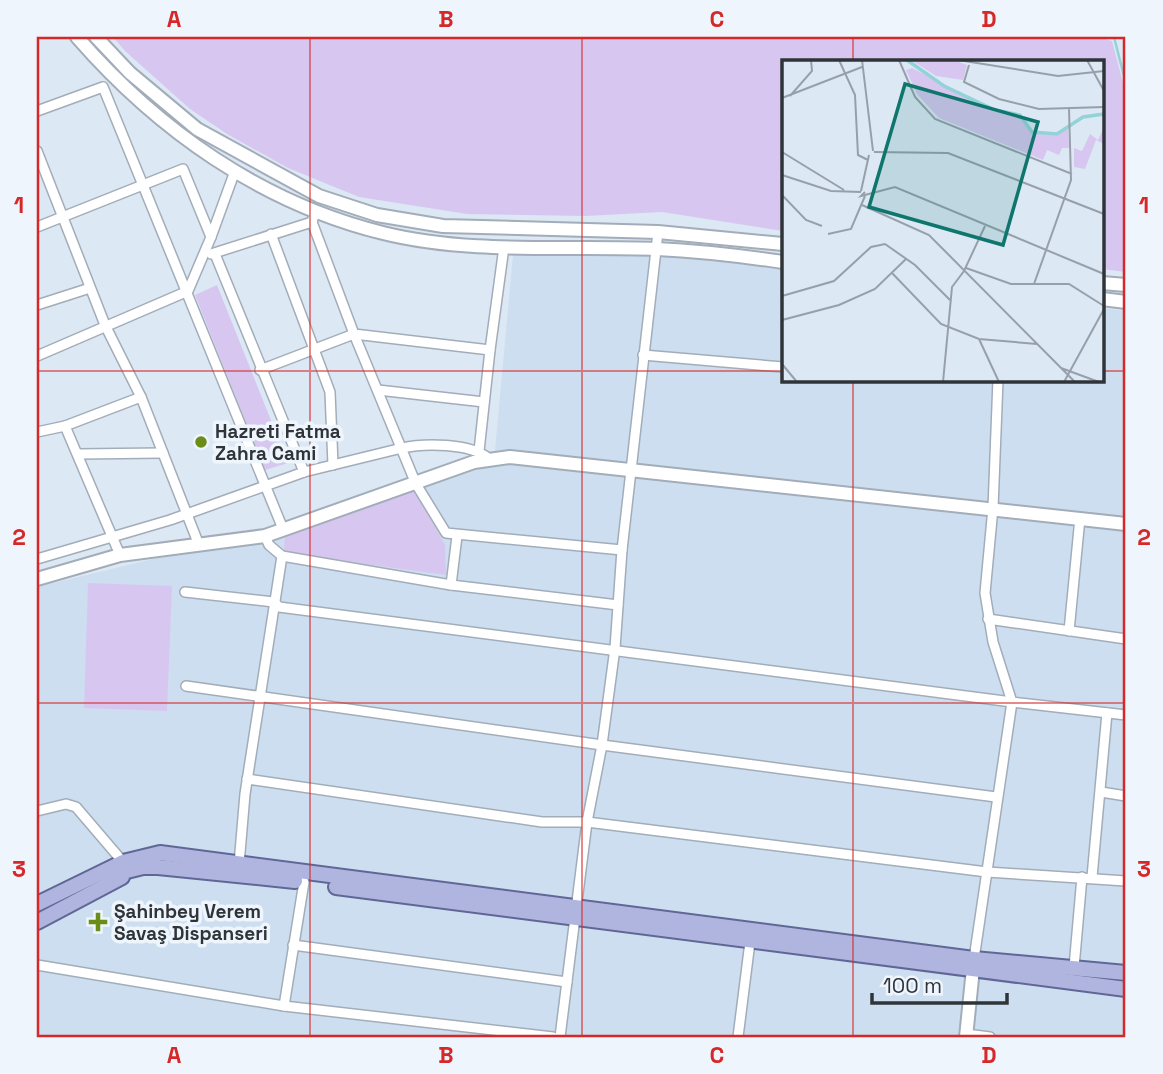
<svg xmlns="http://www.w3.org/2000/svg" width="1163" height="1074" font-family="'Space Grotesk',sans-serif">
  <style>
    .built { fill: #cddef0 }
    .green { fill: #d7c7f0 }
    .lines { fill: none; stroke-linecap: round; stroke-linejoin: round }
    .stream { stroke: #93d3d7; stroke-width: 2.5 }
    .street-casing { stroke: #a2adb9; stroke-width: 12 }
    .secondary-casing { stroke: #a2adb9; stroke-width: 16 }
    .primary-casing { stroke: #606796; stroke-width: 18 }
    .street { stroke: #fff; stroke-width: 9 }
    .secondary { stroke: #fff; stroke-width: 12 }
    .primary { stroke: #afb5de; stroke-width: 14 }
    .grid { fill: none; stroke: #d62828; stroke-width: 2; stroke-opacity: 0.55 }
    .poi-dot { fill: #698d16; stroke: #eef5fd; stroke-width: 2.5 }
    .labels { text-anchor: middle; stroke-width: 7; stroke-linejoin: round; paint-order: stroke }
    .poi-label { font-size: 19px; font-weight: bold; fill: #2f3439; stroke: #eef5fd; text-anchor: start }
    .inset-river { fill: none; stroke: #93d3d7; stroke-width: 3.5 }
    .inset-road { fill: none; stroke: #97a0aa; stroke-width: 2 }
    .view { fill: #0f766e; fill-opacity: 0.15; stroke: #0f766e; stroke-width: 3.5 }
    .inset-edge { fill: none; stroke: #2f3439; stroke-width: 3.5 }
    .neatline { fill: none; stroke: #d62828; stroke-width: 2.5 }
    .grid-label { font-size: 23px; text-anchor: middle; font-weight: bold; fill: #d62828 }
  </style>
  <rect width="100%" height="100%" fill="#dde8f5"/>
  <!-- built -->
  <polygon class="built" points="640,252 783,269 783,380 1102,380 1102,308 1126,311 1126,1037 37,1037 37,587 273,530 494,461 513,255"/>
  <!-- green -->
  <g class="green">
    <polygon points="113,37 1099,37 1112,41 1126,94 1126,272 1102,269 1102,61 783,61 783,231 662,212 585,216 467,214 359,197 288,168 227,134 190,109 125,51"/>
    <polygon points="217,285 288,463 265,470 195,295"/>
    <polygon points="415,491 445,545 446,575 306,556 284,550 285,534"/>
    <polygon points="88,583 172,586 167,711 84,708"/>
  </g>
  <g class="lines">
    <!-- stream -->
    <polyline class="stream" points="1114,37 1126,84"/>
    <!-- street casing -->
    <g class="street-casing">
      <g id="street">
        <polyline points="37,111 103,87 283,529"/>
        <polyline points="37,151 105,325 141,397 199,545"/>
        <polyline points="315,212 312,222 354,334 490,350 479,451"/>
        <polyline points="37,227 183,169 211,237 188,291 37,356"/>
        <polyline points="271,234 330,392 333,465"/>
        <polyline points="211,237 235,171"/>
        <polyline points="211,254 312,222"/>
        <polyline points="215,254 304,472"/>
        <polyline points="37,305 90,288"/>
        <polyline points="490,350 504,247"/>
        <polyline points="643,355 783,367"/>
        <polyline points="260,370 354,334 416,484 446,533 622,550"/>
        <polyline points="998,380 993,508 985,593 993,642 1012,702 1126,715"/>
        <polyline points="378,390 484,402"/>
        <polyline points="65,426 120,555"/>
        <polyline points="37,432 65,426 141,397"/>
        <polyline points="78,454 163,453"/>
        <polyline points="265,536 269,545 282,556 451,585 618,605"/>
        <path d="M 37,559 L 170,520 L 304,472 L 402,448 C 424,443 470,443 488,458"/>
        <polyline points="451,585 457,536"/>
        <polyline points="185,592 274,602 279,607 1012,702 974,959"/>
        <polyline points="988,619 1126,639"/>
        <polyline points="1069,631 1080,518"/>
        <polyline points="186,686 602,745 615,648 622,550 658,232"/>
        <polyline points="247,779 542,822 587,822 987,872 1126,881"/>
        <polyline points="1101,792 1126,796"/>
        <polyline points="37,811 66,804 76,807 123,862"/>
        <polyline points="239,864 245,794 282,556"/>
        <polyline points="1092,877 1107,713"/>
        <polyline points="293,945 567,982"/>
        <polyline points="37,965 284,1006 553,1037"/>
        <polyline points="1074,967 1082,877"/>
        <polyline points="284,1006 304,882"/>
        <polyline points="966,1034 990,1037"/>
        <polyline points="560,1037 587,822 602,745 996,797"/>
        <polyline points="738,1037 750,942"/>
      </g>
    </g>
    <!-- secondary casing -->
    <g class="secondary-casing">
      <g id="secondary">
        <path d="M 77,37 C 158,130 261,203 383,233 C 471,255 568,245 657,249 C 699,251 742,256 783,262"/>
        <polyline points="96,37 130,73 197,129 319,196 377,215 443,226 658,232 783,244"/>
        <polyline points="1102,283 1126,285"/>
        <polyline points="1102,299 1126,302"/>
        <polyline points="37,579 120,555 265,536 474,462 510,457 1126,524"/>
        <polyline points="966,1037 974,959"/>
      </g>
    </g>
    <!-- primary casing -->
    <g class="primary-casing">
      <g id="primary">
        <polyline points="111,875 143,867 158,867 295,881"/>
        <polyline points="336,887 1126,989"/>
        <polyline points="37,904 123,862 160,853 974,959 1126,973"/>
        <polyline points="37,922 122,877"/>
      </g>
    </g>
    <!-- street -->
    <use href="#street" class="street"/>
    <!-- secondary -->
    <use href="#secondary" class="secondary"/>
    <!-- primary -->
    <use href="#primary" class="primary"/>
  </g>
  <!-- grid -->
  <path class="grid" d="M 310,37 L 310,1037M 582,37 L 582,1037M 853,37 L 853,61M 37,371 L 783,371M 1102,371 L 1126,371M 853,380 L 853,1037M 37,703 L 1126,703"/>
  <!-- markers -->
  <g class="poi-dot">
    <circle cx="201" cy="442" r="7"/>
    <path d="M94.5 911.5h7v7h7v7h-7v7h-7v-7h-7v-7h7z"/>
  </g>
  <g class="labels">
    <!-- poi labels -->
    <g class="poi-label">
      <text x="215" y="438">Hazreti Fatma<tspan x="215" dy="22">Zahra Cami</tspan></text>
      <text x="114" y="918">Şahinbey Verem<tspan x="114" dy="22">Savaş Dispanseri</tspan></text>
    </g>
  </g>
  <!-- overview -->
  <g transform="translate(782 60)">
    <rect width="322" height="322" fill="#dde8f5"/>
    <path d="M 172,0 L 185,5 L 181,20 L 154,16 L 131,1 ZM 130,8 L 211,49 L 239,56 L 250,73 L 275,75 L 286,68 L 287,88 L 280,88 L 277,95 L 265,90 L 261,100 L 157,58 L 135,34 L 124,10 ZM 322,67 L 322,84 L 314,80 L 303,109 L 292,107 L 292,88 L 300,91 L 308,74 L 316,80 Z" fill="#d7c7f0"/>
    <path class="inset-river" d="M 125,0 L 162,26 L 213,50 L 238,55 L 250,72 L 275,74 L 301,57 L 322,54"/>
    <path class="inset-road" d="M 57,0 L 73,35 L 76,95 L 86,100M 80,0 L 91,91M 117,0 L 133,37 L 153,59 L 290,114M 176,0 L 276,16 L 322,11M 305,0 L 322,31M 187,5 L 182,22 L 217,39 L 257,49 L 322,47M 8,36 L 30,11 L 29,0M 0,38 L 80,7M 0,92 L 62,130M 92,92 L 166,93 L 322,154M 0,115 L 49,131 L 79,132M 79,131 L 87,95M 83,132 L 79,136 L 113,127 L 322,214M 0,135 L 24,160 L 40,166M 80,145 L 147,175 L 293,322M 46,174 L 69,169 L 83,136M 184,208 L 229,224 L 287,224 L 322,246M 110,213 L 159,264 L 197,279 L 255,284M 252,224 L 289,120 L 287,49M 0,236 L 52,221 L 89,187 L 103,184 L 133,205 L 168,240M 0,260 L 57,245 L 93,229 L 124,199M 197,279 L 217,322M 0,304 L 15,322M 279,308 L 317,322M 161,322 L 170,227 L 182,211 L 203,166M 282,322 L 322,249"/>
    <path class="view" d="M 123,24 L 256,62 L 221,185 L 87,147 Z"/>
    <rect width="322" height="322" class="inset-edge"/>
  </g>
  <!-- border -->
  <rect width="1163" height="1074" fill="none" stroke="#eef5fd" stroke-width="77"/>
  <!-- scale -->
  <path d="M872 993v10h135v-10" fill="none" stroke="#2f3439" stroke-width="3.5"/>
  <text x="883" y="993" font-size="21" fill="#2f3439" stroke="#eef5fd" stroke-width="5" paint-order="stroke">100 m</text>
  <rect x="38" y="38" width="1086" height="998" class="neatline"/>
  <g class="grid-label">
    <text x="174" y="27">A</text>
    <text x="446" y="27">B</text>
    <text x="717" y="27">C</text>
    <text x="989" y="27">D</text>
    <text x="19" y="213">1</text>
    <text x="1144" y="213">1</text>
    <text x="19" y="545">2</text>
    <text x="1144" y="545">2</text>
    <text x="19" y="877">3</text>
    <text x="1144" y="877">3</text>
    <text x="174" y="1063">A</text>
    <text x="446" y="1063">B</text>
    <text x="717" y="1063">C</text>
    <text x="989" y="1063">D</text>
  </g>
</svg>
